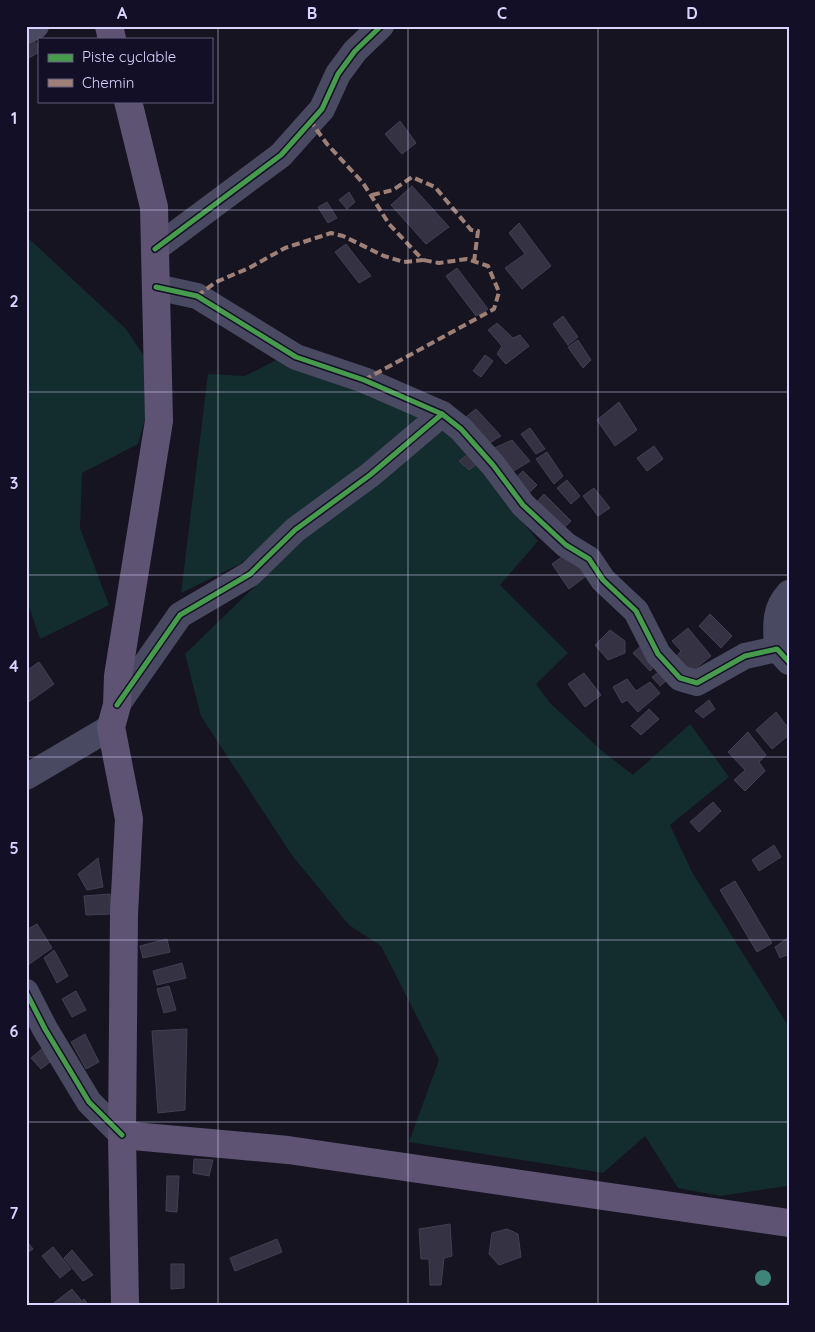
<svg xmlns="http://www.w3.org/2000/svg" width="815" height="1332" font-family="Quicksand,sans-serif">
  <style>
    .green { fill: #132c2d }
    .building { fill: #343243; stroke: #433f54 }
    .lines { fill: none; stroke-linecap: round; stroke-linejoin: round }
    .minor { stroke: #4a4962; stroke-width: 26 }
    .major { stroke: #5e5373; stroke-width: 28 }
    .quiet { stroke: #9e8076; stroke-width: 4; stroke-dasharray: 8 4; stroke-linecap: butt }
    .cycleway-casing { stroke: #130f26; stroke-width: 8 }
    .cycleway { stroke: #469c4c; stroke-width: 5 }
    .tree { fill: #3e8478 }
    .grid { fill: none; stroke: #d9d4ff; stroke-width: 1; stroke-opacity: 0.55 }
    .neatline { fill: none; stroke: #d9d4ff; stroke-width: 2 }
    .grid-label { font-size: 16px; text-anchor: middle; font-weight: bold; fill: #d9d4ff }
  </style>
  <rect width="100%" height="100%" fill="#161421"/>
  <!-- green -->
  <g class="green">
    <polygon points="26,236 126,329 157,376 138,444 82,473 80,528 109,605 40,639 26,598"/>
    <polygon points="286,355 421,417 240,564 181,593 208,374 245,376"/>
    <polygon points="444,424 538,541 500,585 568,653 536,684 550,703 601,750 633,775 690,724 729,777 670,825 692,872 789,1027 788,1186 720,1196 678,1188 645,1136 603,1173 409,1142 439,1060 381,946 349,925 291,854 201,716 185,654 313,530"/>
  </g>
  <!-- building -->
  <g class="building">
    <polygon points="33,39 39,47 39,52 29,58 26,54 26,44"/>
    <polygon points="400,121 416,143 402,154 385,134"/>
    <polygon points="412,186 449,227 426,244 391,205"/>
    <polygon points="349,192 355,202 347,209 339,200"/>
    <polygon points="327,202 337,218 328,223 318,207"/>
    <polygon points="519,223 551,266 522,289 505,268 525,254 509,233"/>
    <polygon points="346,244 371,276 359,283 335,252"/>
    <polygon points="457,268 488,309 476,316 446,276"/>
    <polygon points="563,316 578,337 568,345 553,324"/>
    <polygon points="497,323 513,338 520,335 529,346 506,364 497,354 502,346 488,330"/>
    <polygon points="578,340 591,360 583,368 568,347"/>
    <polygon points="485,355 493,361 481,377 473,371"/>
    <polygon points="619,402 637,430 615,446 597,420"/>
    <polygon points="476,409 501,436 488,444 466,417"/>
    <polygon points="530,428 545,449 536,454 521,434"/>
    <polygon points="512,440 530,461 509,474 492,449"/>
    <polygon points="654,446 663,459 647,471 637,458"/>
    <polygon points="474,450 483,460 469,470 459,461"/>
    <polygon points="547,452 563,476 554,484 536,459"/>
    <polygon points="523,471 537,485 525,497 511,482"/>
    <polygon points="567,480 580,496 571,504 557,488"/>
    <polygon points="594,488 610,508 598,516 583,496"/>
    <polygon points="544,494 571,521 561,531 534,505"/>
    <polygon points="569,552 586,576 569,589 552,564"/>
    <polygon points="710,614 732,636 721,648 699,626"/>
    <polygon points="688,628 711,656 685,677 672,661 681,651 672,641"/>
    <polygon points="610,630 625,641 625,653 608,660 595,645"/>
    <polygon points="642,645 658,663 650,671 633,653"/>
    <polygon points="39,662 54,684 26,704 26,671"/>
    <polygon points="660,671 667,680 660,686 652,677"/>
    <polygon points="584,673 601,695 585,707 568,684"/>
    <polygon points="627,679 636,691 650,682 660,693 638,712 627,700 622,703 613,687"/>
    <polygon points="709,700 715,709 703,718 695,711"/>
    <polygon points="649,709 659,719 641,735 631,726"/>
    <polygon points="776,712 789,729 789,735 772,749 756,730"/>
    <polygon points="748,732 766,755 759,762 765,771 745,791 734,780 745,770 728,752"/>
    <polygon points="713,802 721,811 699,832 690,822"/>
    <polygon points="774,845 781,857 759,871 752,860"/>
    <polygon points="98,858 103,887 87,890 78,874"/>
    <polygon points="735,881 772,943 757,952 720,890"/>
    <polygon points="110,894 111,914 86,915 84,896"/>
    <polygon points="37,924 52,948 28,965 26,961 26,930"/>
    <polygon points="789,937 789,954 780,958 775,947"/>
    <polygon points="167,939 170,952 143,958 140,946"/>
    <polygon points="54,950 68,976 57,983 44,958"/>
    <polygon points="182,963 186,978 157,985 153,971"/>
    <polygon points="169,986 176,1010 164,1013 157,989"/>
    <polygon points="76,991 86,1010 72,1017 62,999"/>
    <polygon points="187,1029 185,1110 158,1113 152,1031"/>
    <polygon points="85,1034 99,1062 86,1069 71,1042"/>
    <polygon points="45,1046 55,1058 41,1069 31,1058"/>
    <polygon points="194,1159 213,1160 209,1176 193,1173"/>
    <polygon points="167,1176 179,1176 177,1212 166,1211"/>
    <polygon points="450,1224 452,1256 444,1258 441,1285 430,1285 429,1259 421,1259 419,1229"/>
    <polygon points="507,1229 518,1234 521,1257 499,1265 489,1254 492,1233"/>
    <polygon points="277,1239 282,1252 235,1271 230,1258"/>
    <polygon points="26,1240 33,1249 26,1254"/>
    <polygon points="53,1247 71,1269 60,1278 42,1256"/>
    <polygon points="72,1250 93,1275 83,1281 64,1258"/>
    <polygon points="171,1264 184,1264 184,1288 171,1289"/>
    <polygon points="72,1289 81,1300 73,1306 50,1306"/>
    <polygon points="84,1299 89,1306 75,1306"/>
  </g>
  <g class="lines">
    <!-- minor -->
    <g class="minor">
      <polyline points="26,31 36,26"/>
      <polyline points="155,249 281,155 322,109 338,74 355,51 381,26"/>
      <polyline points="156,287 197,296 296,357 364,380 442,414 461,429 493,465 523,505 566,545 589,559 603,580 636,611 658,654 680,678 697,683 745,656 777,649 789,662"/>
      <path d="M 777,649 C 776,627 773,610 789,593"/>
      <polyline points="117,705 180,615 250,574 295,530 370,475 442,414"/>
      <polyline points="26,777 111,727"/>
      <polyline points="26,992 45,1029 89,1102 122,1135"/>
    </g>
    <!-- major -->
    <g class="major">
      <polyline points="109,26 112,39"/>
      <polyline points="122,1135 288,1150 789,1223"/>
      <polyline points="125,1306 122,1135 124,914 129,819 111,727 117,705 118,676 159,421 154,207 128,101"/>
    </g>
    <!-- quiet -->
    <g class="quiet">
      <polyline points="372,195 393,190 412,177 435,187 471,230 478,231 474,262"/>
      <polyline points="197,296 216,282 249,268 285,248 331,233 343,236 384,256 404,262 423,260 389,224 363,183 327,144 311,122"/>
      <polyline points="364,380 494,309 499,292 488,266 467,259 439,263 423,260"/>
    </g>
    <!-- cycleway casing -->
    <g class="cycleway-casing">
      <g id="cycleway">
        <polyline points="155,249 281,155 322,109 338,74 355,51 381,26"/>
        <polyline points="156,287 197,296 296,357 364,380 442,414 461,429 493,465 523,505 566,545 589,559 603,580 636,611 658,654 680,678 697,683 745,656 777,649 789,662"/>
        <polyline points="117,705 180,615 250,574 295,530 370,475 442,414"/>
        <polyline points="26,992 45,1029 89,1102 122,1135"/>
      </g>
    </g>
    <!-- cycleway -->
    <use href="#cycleway" class="cycleway"/>
  </g>
  <!-- trees -->
  <circle class="tree" cx="763" cy="1278" r="8"/>
  <!-- grid -->
  <path class="grid" d="M 218,26 L 218,1306M 408,26 L 408,1306M 598,26 L 598,1306M 26,210 L 789,210M 26,392 L 789,392M 26,575 L 789,575M 26,757 L 789,757M 26,940 L 789,940M 26,1122 L 789,1122"/>
  <!-- border -->
  <rect width="815" height="1332" fill="none" stroke="#130f26" stroke-width="55"/>
  <!-- legend -->
  <rect x="38" y="38" width="175" height="65" fill="#130f26" stroke="#625e7d"/>
  <rect x="48" y="54" width="25" height="8" fill="#469c4c" stroke="#625e7d"/>
  <text x="82" y="62" font-size="15" fill="#d9d4ff">Piste cyclable</text>
  <rect x="48" y="79" width="25" height="8" fill="#9e8076" stroke="#625e7d"/>
  <text x="82" y="88" font-size="15" fill="#d9d4ff">Chemin</text>
  <rect x="28" y="28" width="760" height="1276" class="neatline"/>
  <g class="grid-label">
    <text x="122" y="19">A</text>
    <text x="312" y="19">B</text>
    <text x="502" y="19">C</text>
    <text x="692" y="19">D</text>
    <text x="14" y="124">1</text>
    <text x="14" y="307">2</text>
    <text x="14" y="489">3</text>
    <text x="14" y="672">4</text>
    <text x="14" y="854">5</text>
    <text x="14" y="1037">6</text>
    <text x="14" y="1219">7</text>
  </g>
</svg>
